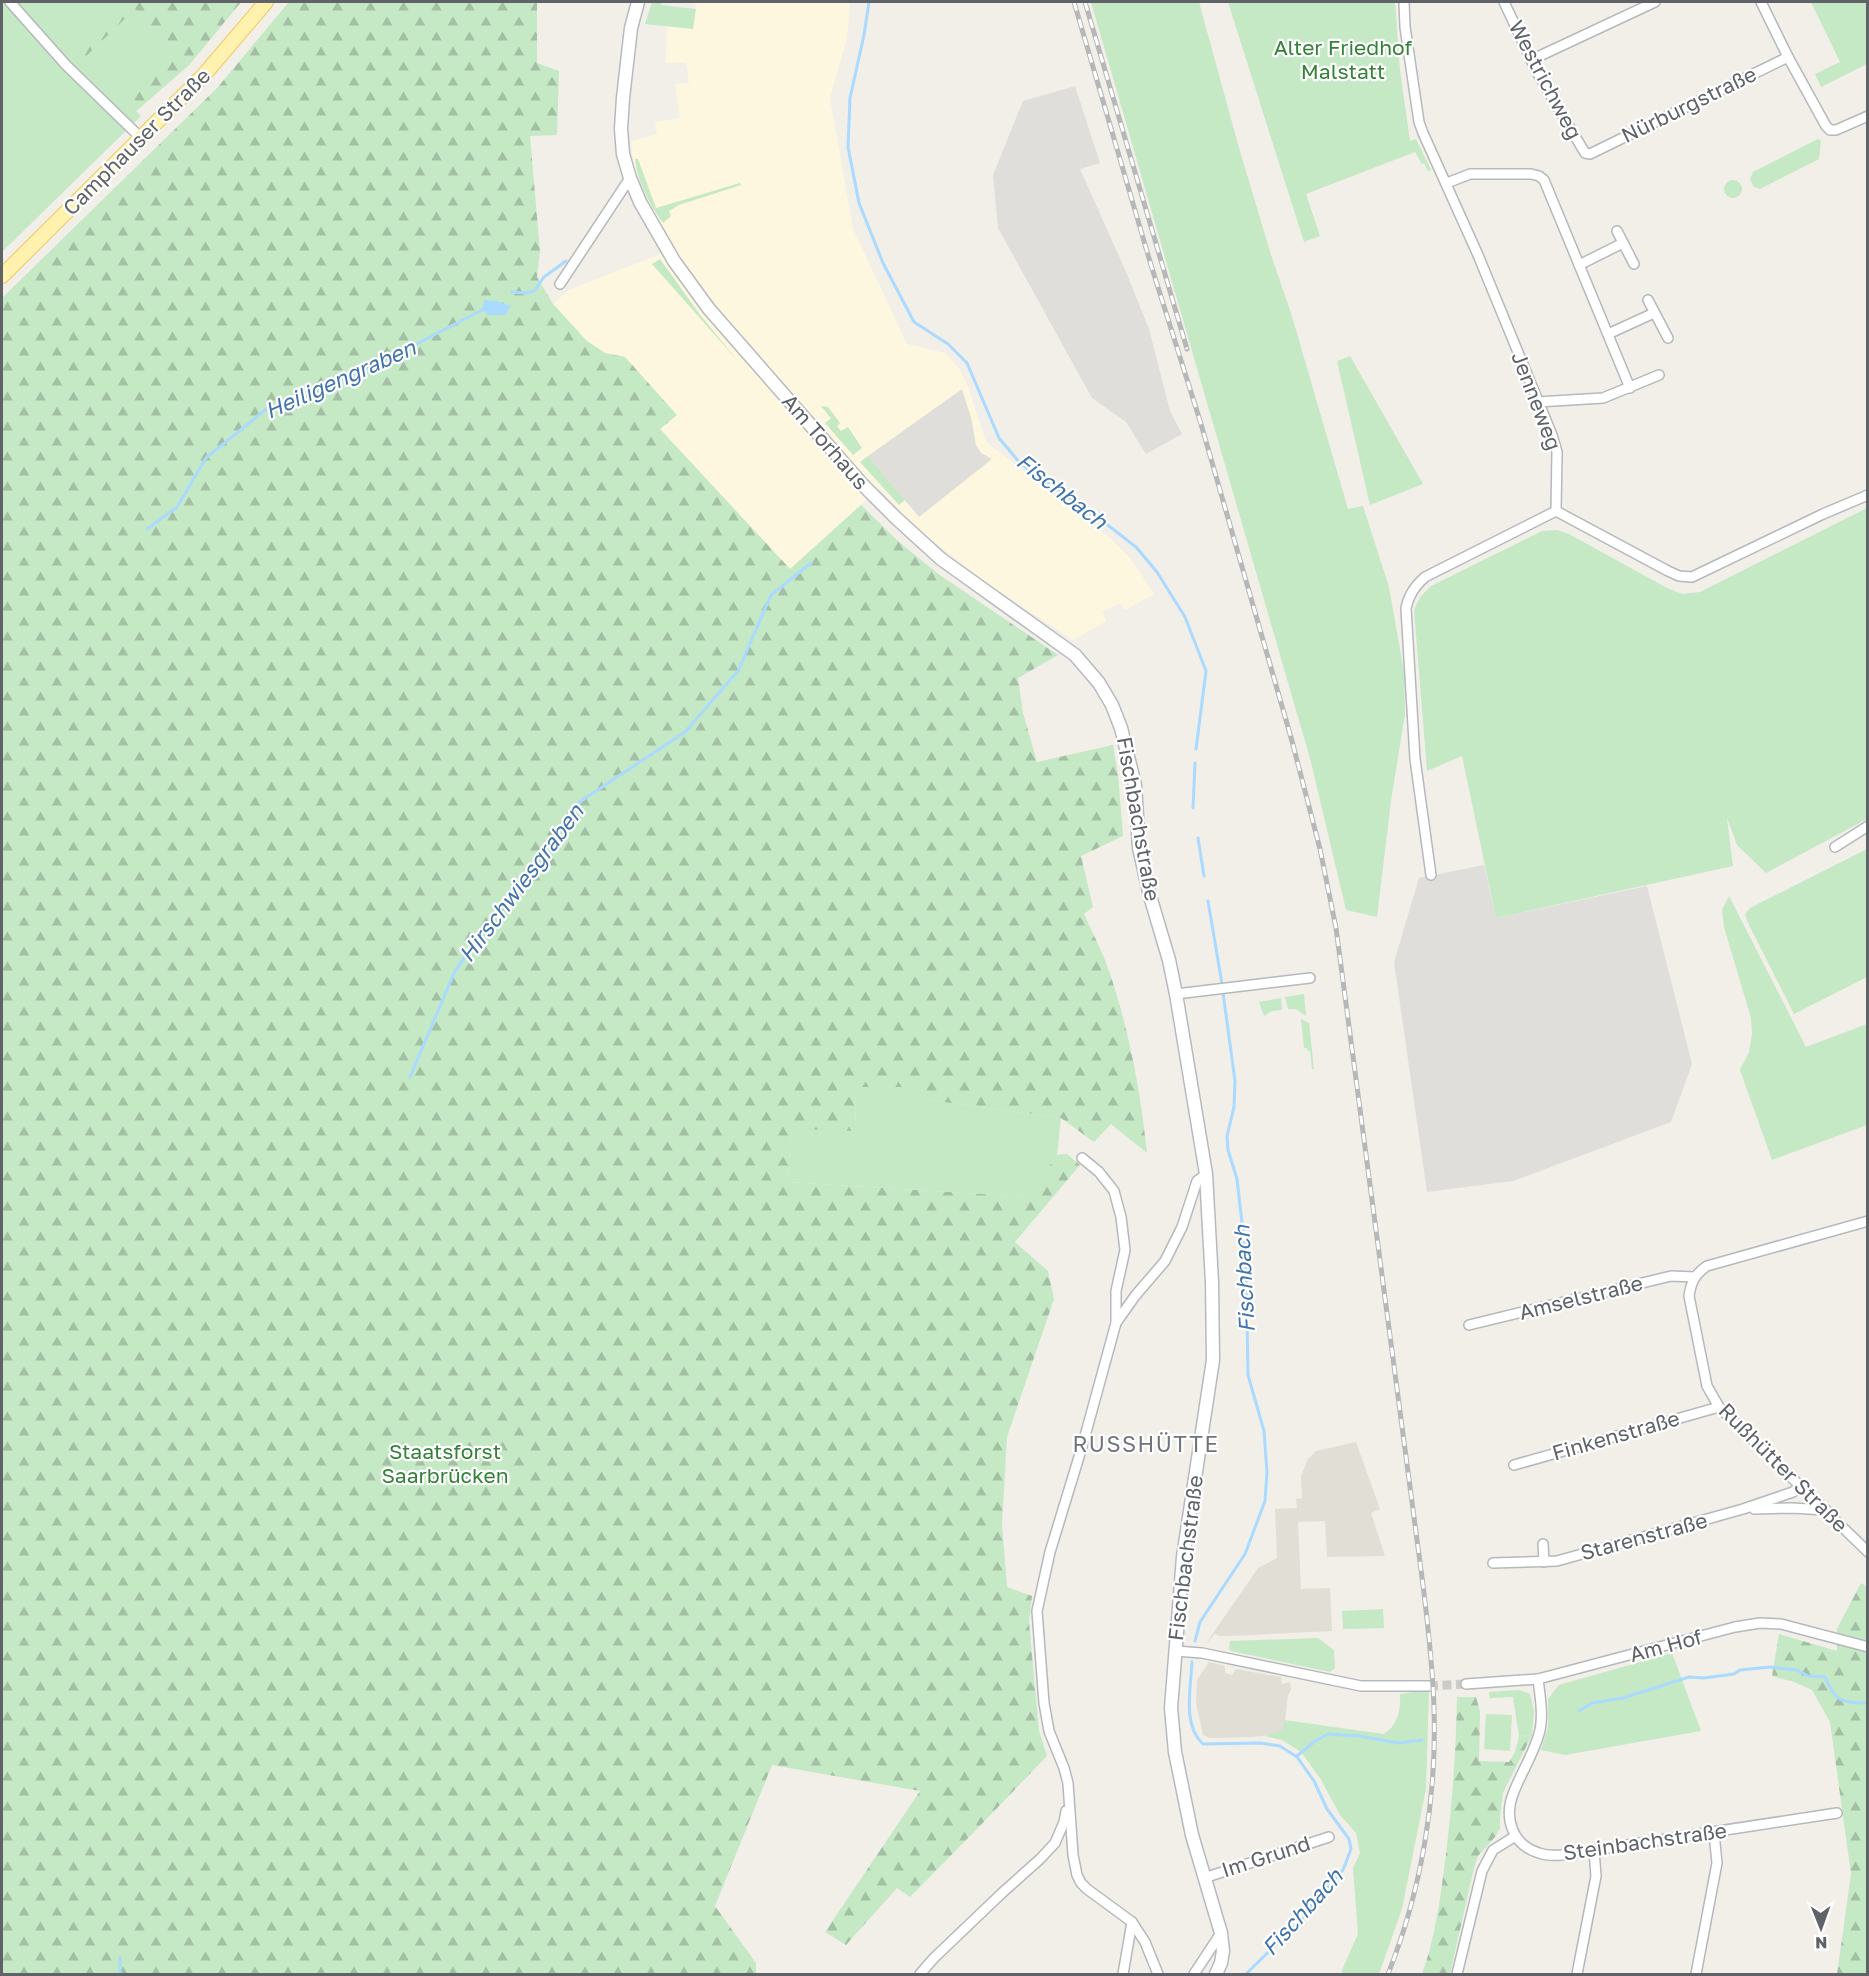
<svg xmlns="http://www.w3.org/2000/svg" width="1869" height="1976" font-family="'Golos Text',sans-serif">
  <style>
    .commercial { fill: #fef7e0 }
    .industrial { fill: #e0deda }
    .education { fill: #e1ded6 }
    .green { fill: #c5e8c5 }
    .forest { fill: url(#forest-firs) }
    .water { fill: #aadaff }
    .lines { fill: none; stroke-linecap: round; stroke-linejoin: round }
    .stream { stroke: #aadaff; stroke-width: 3 }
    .minor-tunnel { stroke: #ccccc8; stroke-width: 9; stroke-dasharray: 9 4.5; stroke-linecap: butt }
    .minor-casing { stroke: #b5b8bc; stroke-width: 12 }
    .secondary-casing { stroke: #b6babf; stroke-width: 15 }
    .primary-casing { stroke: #f2c960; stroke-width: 16 }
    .minor { stroke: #fff; stroke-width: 9 }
    .secondary { stroke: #fff; stroke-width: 12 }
    .primary { stroke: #fff2af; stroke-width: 14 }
    .rail-casing { stroke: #b6b7b8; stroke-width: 5 }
    .rail { stroke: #fff; stroke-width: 3; stroke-dasharray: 9; stroke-linecap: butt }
    .labels { text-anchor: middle; stroke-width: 4.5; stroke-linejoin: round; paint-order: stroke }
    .park-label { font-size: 21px; fill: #348238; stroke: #fff }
    .street-label { font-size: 21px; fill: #5f6368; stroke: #fff }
    .water-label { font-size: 22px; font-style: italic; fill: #4174aa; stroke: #fff }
    .neighbourhood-label { font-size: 22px; letter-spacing: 1.5px; fill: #70757a; stroke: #fff }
  </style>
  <defs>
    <pattern id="forest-firs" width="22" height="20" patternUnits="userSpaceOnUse" patternTransform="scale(1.5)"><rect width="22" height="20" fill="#c5e8c5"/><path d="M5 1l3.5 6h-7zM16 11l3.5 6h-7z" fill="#a3c0a4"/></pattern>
  </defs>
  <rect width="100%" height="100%" fill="#f1efe8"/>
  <!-- commercial -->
  <polygon class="commercial" points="696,2 850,2 847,38 830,98 853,229 907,344 945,353 959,368 967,384 986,442 1109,537 1131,559 1154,594 1125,610 1120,603 1102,612 1106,621 1073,640 979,578 913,525 879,488 790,569 660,429 676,415 625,357 605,353 587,341 553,304 569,290 676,248 650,209 634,170 631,141 657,134 655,122 680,118 675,84 689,83 686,63 666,63 667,26 693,29"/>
  <!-- industrial -->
  <g class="industrial">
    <polygon points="1075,86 1100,163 1080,169 1126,272 1149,329 1170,411 1182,434 1146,454 1126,422 1092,398 998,228 993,175 1023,101"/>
    <polygon points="962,389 972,421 976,445 981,453 992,459 919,517 868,456"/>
    <polygon points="1484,865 1496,918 1647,886 1692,1064 1671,1122 1513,1181 1427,1192 1394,962 1419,878"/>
  </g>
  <!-- education -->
  <g class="education">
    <polygon points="1356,1442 1380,1509 1371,1513 1385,1556 1327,1557 1325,1521 1298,1522 1301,1589 1330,1588 1332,1631 1228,1636 1220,1636 1215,1634 1205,1645 1258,1568 1277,1558 1275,1509 1297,1508 1296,1499 1302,1498 1301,1476 1308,1459 1316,1451"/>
    <polygon points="1209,1662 1225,1666 1225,1673 1229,1674 1232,1675 1236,1669 1281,1677 1282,1684 1290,1682 1291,1690 1288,1695 1284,1730 1265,1736 1250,1737 1210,1738 1203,1735 1196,1703 1197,1680"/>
  </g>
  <!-- green -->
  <g class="green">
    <polygon points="2,2 241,2 189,65 136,111 141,116 2,252"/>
    <polygon points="652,2 661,2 661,5 696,9 693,29 645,24"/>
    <polygon points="1091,2 1199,2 1239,148 1272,258 1291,313 1348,509 1363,506 1389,587 1404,672 1405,714 1391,801 1377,917 1346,910 1311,762"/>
    <polygon points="1228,2 1395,2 1400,70 1410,141 1416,139 1431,170 1428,171 1424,163 1422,164 1415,152 1306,194 1320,236 1304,242"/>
    <polygon points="1811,2 1867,2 1867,64 1821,87 1815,74 1840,62"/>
    <polygon points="1818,139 1821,141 1819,159 1760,189 1754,187 1750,179 1753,172"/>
    <path d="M 635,159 L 638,159 L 656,208 L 740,183 L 741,185 L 679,205 L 669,211 L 671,216 L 663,223 C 650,205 637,181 635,159 Z"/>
    <circle cx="1733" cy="189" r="9"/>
    <polygon points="660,259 701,316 738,361 652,264"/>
    <polygon points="1350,356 1423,484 1370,505 1337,361"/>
    <polygon points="821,406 828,407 840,423 837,426 841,431 848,427 862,448 853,455 825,423 831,418"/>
    <polygon points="868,456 905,500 899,505 860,462"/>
    <polygon points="1867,508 1867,819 1766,873 1737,845 1727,818 1733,866 1496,918 1462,756 1427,771 1414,610 1420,597 1431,586 1542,531 1557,530 1569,534 1667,588 1682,594 1700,592"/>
    <polygon points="1867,849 1867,977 1794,1014 1747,921 1745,914 1750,908"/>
    <polygon points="1729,896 1806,1047 1867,1024 1867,1125 1772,1160 1740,1070 1749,1052 1752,1034 1751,1018 1724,927 1722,910"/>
    <polygon points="1304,994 1306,1016 1296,1009 1288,1009 1285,997"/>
    <polygon points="1281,998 1282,1010 1272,1011 1264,1016 1259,1002"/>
    <polygon points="1301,1019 1309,1023 1314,1069 1312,1069 1310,1051 1308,1051 1307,1048 1304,1048"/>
    <polygon points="855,1087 919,1087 929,1100 1061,1118 1057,1155 1029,1197 788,1182 791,1128 856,1131"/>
    <polygon points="1383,1609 1384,1628 1343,1629 1342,1611"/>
    <polygon points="1318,1638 1334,1650 1335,1668 1330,1672 1231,1651 1229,1649 1230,1641"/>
    <polygon points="1672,1653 1701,1731 1565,1755 1541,1750 1548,1727 1548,1699 1559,1685"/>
    <path d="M 1429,1690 L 1426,1789 L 1402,1909 L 1379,1974 L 1342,1974 L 1342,1970 L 1358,1934 L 1353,1868 L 1360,1853 L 1356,1833 L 1340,1815 L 1320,1778 L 1301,1752 L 1282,1740 L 1265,1736 L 1283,1730 L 1284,1720 L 1384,1734 C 1398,1725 1401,1709 1400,1694 Z"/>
    <polygon points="1519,1690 1530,1694 1534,1711 1532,1735 1519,1736 1513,1697 1490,1698 1489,1692"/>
    <polygon points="1486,1714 1512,1715 1510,1751 1484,1749"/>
  </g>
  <!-- forest -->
  <g class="forest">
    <polygon points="139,2 241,2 189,65 136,111 129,102 179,52 135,9 83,59 75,50 86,37 116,10"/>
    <path d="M 289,2 L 537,2 L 537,63 L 559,71 L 557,135 L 530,136 L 540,251 L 537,277 L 553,304 L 587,341 L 605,353 L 625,357 L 677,415 L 660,429 L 790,569 L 861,505 L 899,542 L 937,573 L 1058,655 L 1018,678 L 1023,713 L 1037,762 L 1113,745 L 1118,775 L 1123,834 L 1123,836 L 1081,856 L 1093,907 L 1084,914 C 1091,930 1099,945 1105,960 C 1128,1022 1140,1088 1147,1153 L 1111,1124 L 1094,1142 L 1061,1118 L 929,1100 L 918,1087 L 855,1087 L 856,1131 L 791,1129 L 788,1182 L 1029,1197 L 1057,1155 L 1067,1154 L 1080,1165 L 1015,1242 L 1048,1271 L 1054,1299 L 1007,1437 L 1002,1524 L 1007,1587 L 1032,1596 L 1029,1622 L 1039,1731 L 1047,1756 L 975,1831 L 910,1897 L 897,1888 L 846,1945 L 825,1932 L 920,1791 L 772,1765 L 715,1906 L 756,1963 L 756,1974 L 2,1974 L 2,298 L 217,88 Z"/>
    <polygon points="1861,1583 1867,1587 1867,1974 1837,1974 1851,1874 1830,1722 1812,1690 1794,1682 1772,1676 1779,1634 1837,1651 1837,1629"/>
    <path d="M 1457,1697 L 1476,1697 L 1480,1712 L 1479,1761 L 1509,1762 L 1515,1752 L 1519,1736 L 1532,1735 L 1503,1793 L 1500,1816 L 1500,1828 L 1495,1837 L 1478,1856 L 1474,1868 L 1450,1974 L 1422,1974 C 1435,1938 1440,1900 1445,1862 C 1452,1807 1456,1752 1457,1697 Z"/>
  </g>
  <!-- water -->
  <polygon class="water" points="484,300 497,301 511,306 505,315 488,315 482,310"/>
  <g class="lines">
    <!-- stream -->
    <g class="stream">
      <polyline points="869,2 864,35 850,98 848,147 859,203 883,263 914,322 948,344 967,363 999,438 1020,463 1109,526 1136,547 1157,572 1185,617 1206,671 1196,749"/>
      <polyline points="512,292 525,293 534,291 544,277 566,261"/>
      <polyline points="147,529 177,507 206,458 265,410 355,376 484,309"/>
      <polyline points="1193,808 1195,763"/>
      <polyline points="1198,838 1204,876"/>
      <polyline points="410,1077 455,971 581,801 685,732 738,671 771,595 811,563"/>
      <polyline points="1195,1641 1200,1622 1245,1554 1265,1501 1267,1472 1264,1431 1248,1375 1246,1258 1237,1179 1228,1150 1227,1136 1234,1107 1235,1081 1221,978 1208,901"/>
      <path d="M 1192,1662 C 1191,1688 1182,1725 1203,1744 L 1260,1743 L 1280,1746 L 1297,1757 L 1314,1781 L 1327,1809 L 1349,1839 L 1351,1849 L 1343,1870 L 1313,1903 L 1304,1917 L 1246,1974"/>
      <path d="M 1579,1711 L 1592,1703 L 1623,1698 L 1689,1677 L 1704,1678 L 1734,1674 L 1740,1670 L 1770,1667 L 1797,1670 L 1808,1676 L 1825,1677 C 1836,1703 1841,1702 1868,1703"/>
      <polyline points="1297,1756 1315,1741 1328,1734 1359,1736 1398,1743 1422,1740"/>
      <polyline points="120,1958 120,1974"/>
    </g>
    <!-- minor-tunnel -->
    <polyline class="minor-tunnel" points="1429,1686 1466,1684"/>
    <!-- minor casing -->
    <g class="minor-casing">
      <g id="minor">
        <polyline points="10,2 66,65 141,138"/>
        <polyline points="1404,2 1405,27 1419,122 1423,133 1478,255 1552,435 1557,452 1556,511"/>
        <polyline points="1504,2 1538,74 1585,153 1590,154 1788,57"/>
        <polyline points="1761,2 1788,57 1826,126 1830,130 1836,130 1868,116"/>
        <polyline points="1531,60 1655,2"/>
        <polyline points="1447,183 1470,174 1531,174 1539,176 1544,180 1630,388"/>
        <polyline points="1617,231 1634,264"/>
        <polyline points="1579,265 1623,243"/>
        <polyline points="560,284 630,178"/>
        <polyline points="1648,300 1668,338"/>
        <polyline points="1608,334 1654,313"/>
        <polyline points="1537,402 1603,398 1659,375"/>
        <polyline points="1556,511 1668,571 1679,576 1692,577 1823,514 1868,495"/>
        <polyline points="1835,847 1868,826"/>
        <path d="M 1431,875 L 1415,759 L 1406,608 C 1409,595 1414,587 1425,577 L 1556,511"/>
        <polyline points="1176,994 1310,978"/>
        <polyline points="1082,1158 1099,1172 1114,1191 1121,1217 1125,1250 1116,1291 1116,1323 1082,1447 1050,1552 1037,1611 1044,1703 1049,1731 1064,1768 1068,1783 1073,1855 1077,1875 1081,1883 1087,1889 1132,1922 1145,1942 1158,1974"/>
        <path d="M 1868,1221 L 1707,1266 C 1695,1274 1691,1282 1689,1296 L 1707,1386 L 1719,1407 L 1868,1552"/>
        <polyline points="1116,1323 1135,1296 1165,1261 1182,1227 1197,1181 1206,1174"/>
        <polyline points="1469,1325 1671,1276 1695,1277"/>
        <polyline points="1514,1465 1719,1407"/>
        <polyline points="1754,1509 1792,1508 1826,1510"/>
        <polyline points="1543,1544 1544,1562"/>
        <polyline points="1493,1563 1557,1561 1743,1509 1793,1492 1800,1486"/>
        <polyline points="1175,1651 1202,1653 1361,1686 1429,1686"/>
        <path d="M 1538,1679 C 1540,1696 1544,1717 1539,1734 C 1533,1755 1521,1773 1513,1794 C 1504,1818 1512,1845 1539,1853 C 1555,1859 1577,1852 1594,1850 L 1837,1813"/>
        <polyline points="1466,1684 1538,1679 1735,1627 1760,1623 1781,1624 1868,1647"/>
        <polyline points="1204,1878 1329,1837"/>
        <polyline points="920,1974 934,1958 1002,1893 1040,1859 1055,1843 1064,1822 1066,1811"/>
        <polyline points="1123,1974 1132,1922"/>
        <polyline points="1194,1974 1221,1933"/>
        <polyline points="1457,1974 1482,1871 1493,1850 1514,1837"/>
        <polyline points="1577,1974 1596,1876 1594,1850"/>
        <polyline points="1696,1974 1717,1863 1714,1833"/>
      </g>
    </g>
    <!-- secondary casing -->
    <g class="secondary-casing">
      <polyline id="secondary" points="638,2 631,28 623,98 621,129 623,154 630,178 640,202 674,261 709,309 861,483 896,518 941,559 1075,655 1099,683 1112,705 1121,728 1135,785 1139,848 1150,896 1169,960 1176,994 1206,1174 1212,1282 1213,1360 1183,1557 1171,1708 1175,1752 1192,1835 1221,1933 1223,1951 1221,1963 1216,1974"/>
    </g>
    <!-- primary casing -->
    <g class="primary-casing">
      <polyline id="primary" points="2,276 203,76 266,2"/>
    </g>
    <!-- minor -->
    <use href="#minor" class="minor"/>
    <!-- secondary -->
    <use href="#secondary" class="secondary"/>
    <!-- primary -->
    <use href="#primary" class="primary"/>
    <!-- rail casing -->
    <g class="rail-casing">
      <g id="rail">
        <path d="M 1074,2 L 1151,265 L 1201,424 L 1292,741 L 1320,849 L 1336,928 L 1423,1585 C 1428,1626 1433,1668 1434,1709 C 1437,1798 1421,1892 1388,1974"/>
        <polyline points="1085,2 1187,349"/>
      </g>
    </g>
    <!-- rail -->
    <use href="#rail" class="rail"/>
  </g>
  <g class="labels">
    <!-- park labels -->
    <g class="park-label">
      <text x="1343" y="55">Alter Friedhof<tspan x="1343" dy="24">Malstatt</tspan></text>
      <text x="445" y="1459">Staatsforst<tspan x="445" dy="24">Saarbrücken</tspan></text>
    </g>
    <!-- street labels -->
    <g class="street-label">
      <text transform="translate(1545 80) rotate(62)" y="7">Westrichweg</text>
      <text transform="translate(1689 105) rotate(-26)" y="7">Nürburgstraße</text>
      <text transform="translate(137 142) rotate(-45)" y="7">Camphauser Straße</text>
      <text transform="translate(1536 401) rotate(69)" y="7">Jenneweg</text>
      <text transform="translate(825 442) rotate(49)" y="7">Am Torhaus</text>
      <text transform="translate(1138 819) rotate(80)" y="7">Fischbachstraße</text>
      <text transform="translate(1581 1298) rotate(-14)" y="7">Amselstraße</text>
      <text transform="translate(1616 1436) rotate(-16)" y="7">Finkenstraße</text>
      <text transform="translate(1783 1468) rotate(45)" y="7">Rußhütter Straße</text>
      <text transform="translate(1644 1537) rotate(-15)" y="7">Starenstraße</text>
      <text transform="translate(1186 1558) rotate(-83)" y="7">Fischbachstraße</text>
      <text transform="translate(1666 1646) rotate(-15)" y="7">Am Hof</text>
      <text transform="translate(1645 1842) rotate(-8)" y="7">Steinbachstraße</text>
      <text transform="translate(1266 1857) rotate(-18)" y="7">Im Grund</text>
    </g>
    <!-- water labels -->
    <g class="water-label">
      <text transform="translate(340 379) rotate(-24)" y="8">Heiligengraben</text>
      <text transform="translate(1062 491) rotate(38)" y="8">Fischbach</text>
      <text transform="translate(521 883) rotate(-53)" y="8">Hirschwiesgraben</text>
      <text transform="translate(1244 1279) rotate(-93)" y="8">Fischbach</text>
      <text transform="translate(1302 1912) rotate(-48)" y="8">Fischbach</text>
    </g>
    <!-- neighbourhood labels -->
    <g class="neighbourhood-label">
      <text x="1146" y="1452">RUSSHÜTTE</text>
    </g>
  </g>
  <!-- border -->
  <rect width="1869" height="1976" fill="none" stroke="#5f6368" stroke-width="6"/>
  <!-- north arrow -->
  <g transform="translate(1821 1928) rotate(179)" stroke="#ffffff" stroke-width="4.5" paint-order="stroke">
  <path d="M0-4.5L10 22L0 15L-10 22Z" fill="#5f6368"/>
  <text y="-9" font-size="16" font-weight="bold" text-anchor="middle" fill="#5f6368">N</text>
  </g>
</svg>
